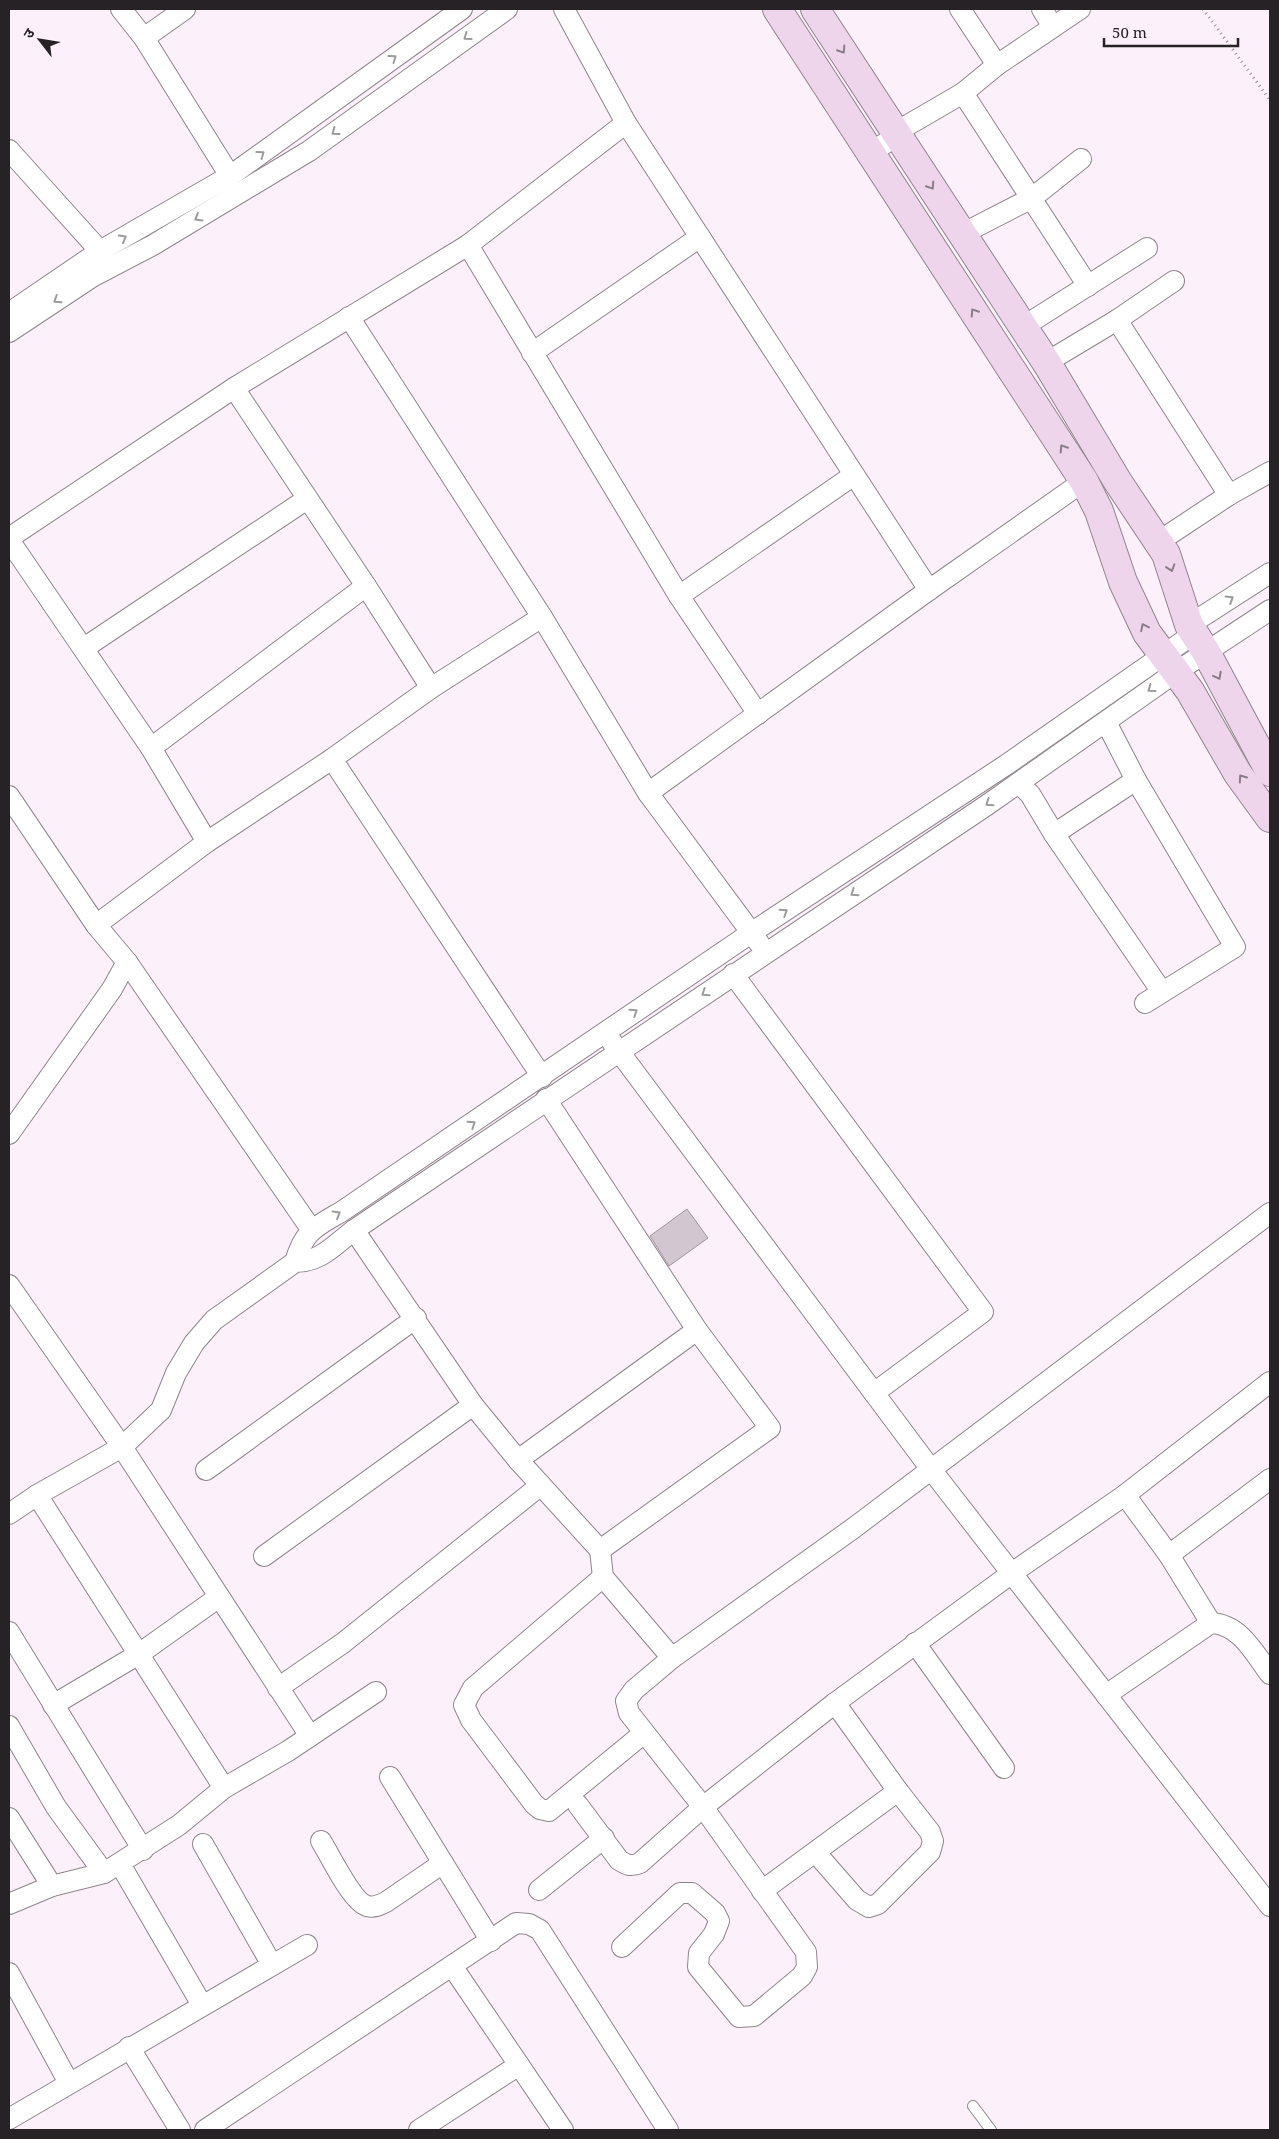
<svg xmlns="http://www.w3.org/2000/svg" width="1279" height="2139" font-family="'Noto Serif','Noto Sans Devanagari',serif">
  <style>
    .building { fill: #d2c7d0; stroke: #9f959d }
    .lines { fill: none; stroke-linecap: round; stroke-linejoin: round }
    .lane-casing { stroke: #8f858c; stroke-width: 12 }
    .street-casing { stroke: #8f858c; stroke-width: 22 }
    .secondary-casing { stroke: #8f858c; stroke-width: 30 }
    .path { stroke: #958d93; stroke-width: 3; stroke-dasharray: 1 4; stroke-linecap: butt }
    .lane { stroke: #fff; stroke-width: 10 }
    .street { stroke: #fff; stroke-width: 20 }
    .secondary { stroke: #efd5eb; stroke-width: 28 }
    .oneway { stroke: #9d9c9d }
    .oneway2 { stroke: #8a7c88 }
  </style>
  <rect width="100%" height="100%" fill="#fcf1fa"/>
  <!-- building -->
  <polygon class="building" points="687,1209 708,1238 669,1266 650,1236"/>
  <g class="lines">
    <!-- lane casing -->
    <g class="lane-casing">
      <polyline id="lane" points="973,2106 991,2130"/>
    </g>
    <!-- street casing -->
    <g class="street-casing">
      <g id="street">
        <polyline points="121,9 144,38 230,176"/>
        <polyline points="564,9 626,123 929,590"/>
        <polyline points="960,9 997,65"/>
        <polyline points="1042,9 1053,27"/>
        <polyline points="144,38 185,9"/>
        <polyline points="963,93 1088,286"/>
        <polyline points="9,150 100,251"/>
        <polyline points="870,153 898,135 908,125 963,93 997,65 1080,9"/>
        <polyline points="962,234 1032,198 1081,159"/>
        <polyline points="468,245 679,596 758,714"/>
        <polyline points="9,313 100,251 230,176 462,9"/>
        <polyline points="349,317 542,617 648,793 759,943"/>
        <polyline points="1117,320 1229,495"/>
        <polyline points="1021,325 1029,323 1147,248"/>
        <polyline points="9,332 92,277 153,245 309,151 507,9"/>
        <polyline points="532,353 700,237"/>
        <polyline points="1048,365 1057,356 1117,320 1174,281"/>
        <polyline points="234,388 366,586 431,688"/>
        <polyline points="9,538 234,388 468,245 626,123"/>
        <polyline points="9,540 151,748 207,842"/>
        <polyline points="1158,542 1229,495 1270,472"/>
        <polyline points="679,596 854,475"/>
        <polyline points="1189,625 1270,573"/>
        <polyline points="84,648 307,499"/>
        <polyline points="1106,722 1136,780 1235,947 1145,1003"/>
        <polyline points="151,748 366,586"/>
        <polyline points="332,759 542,1077"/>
        <polyline points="1018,783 1030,794 1054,834 1162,992"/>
        <polyline points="648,793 929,590 1084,481"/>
        <polyline points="9,796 96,925 127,962 311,1229"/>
        <polyline points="1054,834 1136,780"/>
        <polyline points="96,925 207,842 332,759 431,688 542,617"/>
        <polyline points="733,974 983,1312 874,1393"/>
        <polyline points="612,1042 930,1468 1270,1906"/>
        <polyline points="546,1099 697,1330 770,1428 600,1550"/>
        <polyline points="9,1134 112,989 127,962"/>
        <polyline points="354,1230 473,1405 518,1460 600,1550 603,1577 672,1658"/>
        <path d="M 295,1262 C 304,1231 315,1227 341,1212 L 751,933 L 1006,765 L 1195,633"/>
        <polyline points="9,1285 122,1447 310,1736"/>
        <polyline points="518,1460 697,1330"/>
        <polyline points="206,1470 416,1318"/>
        <polyline points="37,1495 224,1788"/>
        <polyline points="1125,1495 1169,1555 1211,1623"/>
        <path d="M 9,1514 L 37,1495 L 122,1447 L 161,1410 L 176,1373 L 194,1343 L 214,1320 L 295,1262 C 321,1262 334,1245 354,1230 L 987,805 L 1176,672 L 1270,610"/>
        <polyline points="1169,1555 1270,1479"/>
        <polyline points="264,1556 473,1405"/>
        <polyline points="603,1577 473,1688 464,1705 471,1720 534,1804 540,1809 549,1811 644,1733"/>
        <polyline points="9,1632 143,1850"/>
        <polyline points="915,1643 1004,1768"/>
        <polyline points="278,1688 343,1643 541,1485"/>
        <path d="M 1106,1695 L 1211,1623 C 1240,1624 1255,1654 1270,1674"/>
        <polyline points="53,1705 139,1654 219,1597"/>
        <polyline points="9,1726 56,1807 104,1873"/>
        <polyline points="390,1777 491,1941"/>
        <path d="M 578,1805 L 619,1860 C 627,1865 631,1867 640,1863 L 703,1807 L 835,1703 L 1012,1573 L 1125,1495 L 1270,1382"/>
        <polyline points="9,1818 52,1886"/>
        <path d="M 321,1841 C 330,1855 352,1902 367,1906 C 374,1908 380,1905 386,1902 L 443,1863"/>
        <polyline points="203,1844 272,1965"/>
        <polyline points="816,1853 857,1900 869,1907 878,1904 930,1852 933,1841 930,1832 898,1791"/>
        <polyline points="120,1864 202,2005"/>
        <polyline points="539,1890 604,1838"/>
        <polyline points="762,1891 898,1791 835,1703"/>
        <polyline points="9,1904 52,1886 104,1873 179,1825 224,1788 288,1751 376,1692"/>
        <polyline points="622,1947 680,1893 692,1893 715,1913 719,1921 714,1934 699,1953 698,1967 739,2017 754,2016 802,1976 807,1967 806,1952 703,1807 629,1713 626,1701 634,1690 672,1658 855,1527 1270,1213"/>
        <polyline points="452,1966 563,2130"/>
        <polyline points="9,1973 69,2083"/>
        <polyline points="129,2047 180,2130"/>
        <polyline points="9,2119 307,1945"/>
        <polyline points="205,2130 516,1923 529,1924 540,1930 668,2130"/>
        <polyline points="419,2130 519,2065"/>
      </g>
    </g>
    <!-- secondary casing -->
    <g class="secondary-casing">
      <g id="secondary">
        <polyline points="777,9 1084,481 1099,511 1123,582 1147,633 1190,691 1238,774 1270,818"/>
        <polyline points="815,9 1048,365 1118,482 1166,554 1189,625 1206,652 1270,772"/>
      </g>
    </g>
    <!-- path -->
    <polyline class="path" points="1203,9 1270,100"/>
    <!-- lane -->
    <use href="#lane" class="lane"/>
    <!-- street -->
    <use href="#street" class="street"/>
    <!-- secondary -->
    <use href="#secondary" class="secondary"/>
  </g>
  <!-- one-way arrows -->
  <defs><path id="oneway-chevron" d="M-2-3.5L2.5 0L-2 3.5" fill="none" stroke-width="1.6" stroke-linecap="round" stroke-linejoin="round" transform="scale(1.25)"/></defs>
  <g class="oneway">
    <use href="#oneway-chevron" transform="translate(467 37) rotate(144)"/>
    <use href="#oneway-chevron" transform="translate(393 58) rotate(-36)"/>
    <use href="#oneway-chevron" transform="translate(335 132) rotate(144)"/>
    <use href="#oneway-chevron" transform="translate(261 154) rotate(-36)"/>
    <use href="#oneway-chevron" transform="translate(198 218) rotate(149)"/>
    <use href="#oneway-chevron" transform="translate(123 238) rotate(-30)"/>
    <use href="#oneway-chevron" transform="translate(57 300) rotate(147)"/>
    <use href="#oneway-chevron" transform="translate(1230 599) rotate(-32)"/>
    <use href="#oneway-chevron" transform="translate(1151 689) rotate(144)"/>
    <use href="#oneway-chevron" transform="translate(989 803) rotate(145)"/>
    <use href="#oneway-chevron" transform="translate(854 893) rotate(146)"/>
    <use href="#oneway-chevron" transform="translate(784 912) rotate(-33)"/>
    <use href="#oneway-chevron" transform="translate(705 993) rotate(146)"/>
    <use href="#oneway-chevron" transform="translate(634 1012) rotate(-34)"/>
    <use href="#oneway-chevron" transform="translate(472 1124) rotate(-34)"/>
    <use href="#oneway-chevron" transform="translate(337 1214) rotate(-31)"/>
  </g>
  <g class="oneway2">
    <use href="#oneway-chevron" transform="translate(842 50) rotate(57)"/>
    <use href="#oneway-chevron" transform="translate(931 186) rotate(57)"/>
    <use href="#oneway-chevron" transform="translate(974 312) rotate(-123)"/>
    <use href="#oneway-chevron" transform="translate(1063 448) rotate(-123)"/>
    <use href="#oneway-chevron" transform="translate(1171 568) rotate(71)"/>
    <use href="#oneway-chevron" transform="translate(1144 627) rotate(-116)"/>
    <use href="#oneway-chevron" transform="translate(1218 676) rotate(62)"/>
    <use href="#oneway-chevron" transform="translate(1242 778) rotate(-125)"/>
  </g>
  <!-- border -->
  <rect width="1279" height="2139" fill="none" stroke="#262225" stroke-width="20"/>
  <!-- north arrow -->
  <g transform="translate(40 40) rotate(301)" stroke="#fcf1fa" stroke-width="4" paint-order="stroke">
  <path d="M0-4L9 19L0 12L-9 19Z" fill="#262225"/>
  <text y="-8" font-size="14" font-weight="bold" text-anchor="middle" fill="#262225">उ</text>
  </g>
  <!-- scale -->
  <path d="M1104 38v8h134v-8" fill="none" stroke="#262225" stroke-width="2.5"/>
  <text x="1112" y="38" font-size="15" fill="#262225" stroke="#fcf1fa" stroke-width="4" paint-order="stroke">50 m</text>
</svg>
